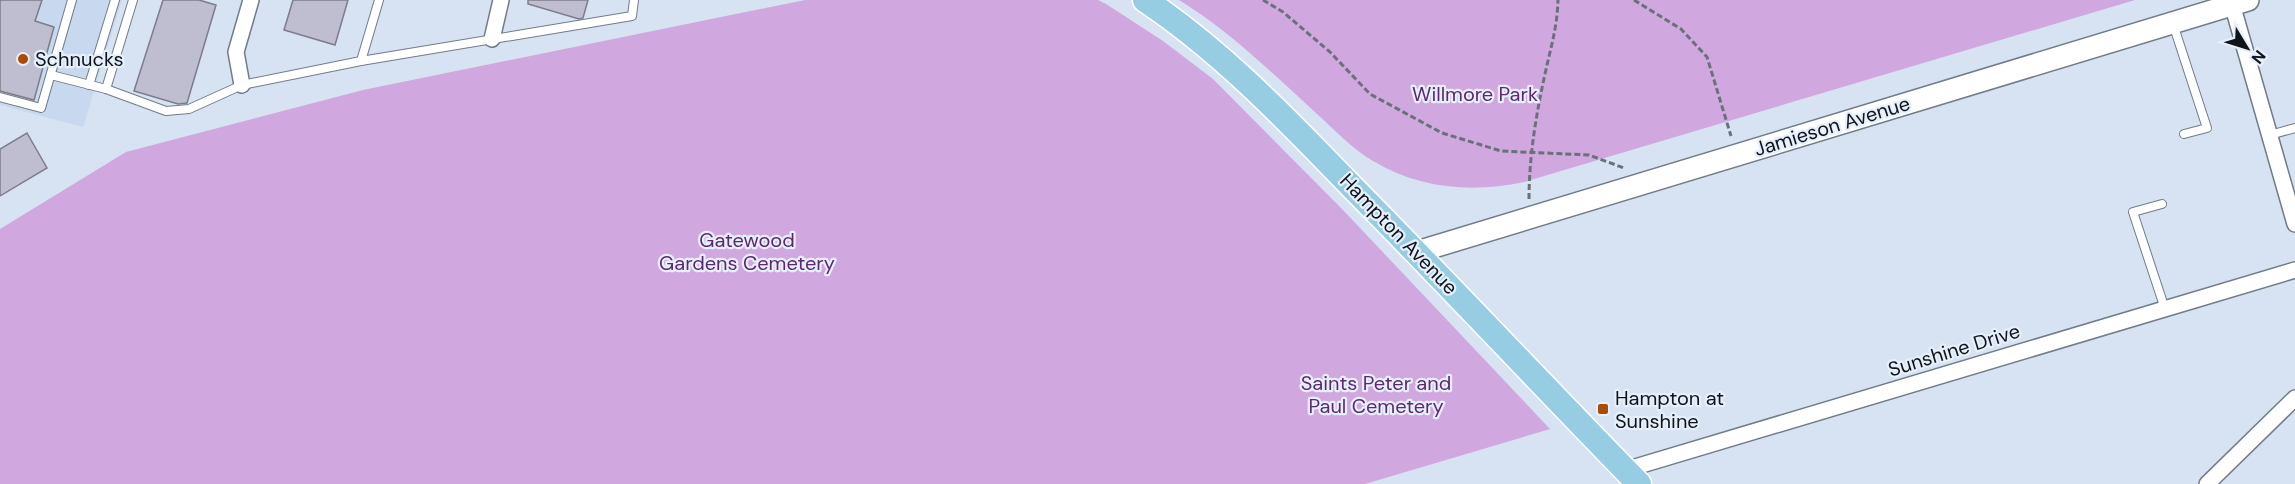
<svg xmlns="http://www.w3.org/2000/svg" width="2295" height="484" font-family="'DM Sans',sans-serif">
  <style>
    .built { fill: #c8d8ee }
    .green { fill: #d1a7e0 }
    .building { fill: #bfbed0; stroke: #7c7c8c; stroke-width: 1.5 }
    .lines { fill: none; stroke-linecap: round; stroke-linejoin: round }
    .service-casing { stroke: #717c89; stroke-width: 10 }
    .minor-casing { stroke: #717c89; stroke-width: 18 }
    .secondary-casing { stroke: #717c89; stroke-width: 24 }
    .primary-casing { stroke: #fff; stroke-width: 27 }
    .path { stroke: #6a717b; stroke-width: 3; stroke-dasharray: 6 3; stroke-linecap: butt }
    .service { stroke: #fff; stroke-width: 8 }
    .minor { stroke: #fff; stroke-width: 15 }
    .secondary { stroke: #fff; stroke-width: 21 }
    .primary { stroke: #96cde2; stroke-width: 24 }
    .poi-dot { fill: #ab4c00; stroke: #e6effc; stroke-width: 2 }
    .labels { text-anchor: middle; stroke-width: 4.5; stroke-linejoin: round; paint-order: stroke }
    .poi-label { font-size: 20px; fill: #101319; stroke: #e6effc; text-anchor: start }
    .park-label { font-size: 20px; fill: #5e2870; stroke: #e6effc }
    .street-label { font-size: 20px; fill: #101319; stroke: #e6effc }
  </style>
  <rect width="100%" height="100%" fill="#d7e2f2"/>
  <!-- built -->
  <polygon class="built" points="0,0 122,0 83,127 0,105"/>
  <!-- green -->
  <g class="green">
    <polygon points="805,0 1098,0 1106,4 1163,41 1213,79 1343,210 1550,429 1365,484 0,484 0,229 126,152 363,90"/>
    <path d="M 1179,0 L 2135,0 L 1524,182 C 1472,193 1420,189 1373,161 C 1352,149 1335,130 1317,114 C 1273,74 1230,31 1179,0 Z"/>
  </g>
  <!-- building -->
  <g class="building">
    <polygon points="0,0 42,0 35,21 54,27 34,100 0,91"/>
    <polygon points="163,0 199,0 216,5 187,103 178,104 134,91"/>
    <polygon points="293,0 348,0 335,45 284,30"/>
    <polygon points="528,0 588,0 583,18 579,19 528,4"/>
    <polygon points="27,133 47,168 0,196 0,149"/>
  </g>
  <g class="lines">
    <!-- service casing -->
    <g class="service-casing">
      <g id="service">
        <polyline points="2173,24 2207,128 2184,134"/>
        <polyline points="361,61 379,0"/>
        <polyline points="51,75 106,89 166,111 189,109 242,85 361,61 632,16 634,0"/>
        <polyline points="89,85 115,0"/>
        <polyline points="106,89 133,0"/>
        <polyline points="0,97 41,108 72,0"/>
        <polyline points="2270,135 2295,128"/>
        <polyline points="2162,204 2133,212 2165,309"/>
      </g>
    </g>
    <!-- minor casing -->
    <g class="minor-casing">
      <g id="minor">
        <polyline points="2232,4 2295,224"/>
        <polyline points="492,39 501,0"/>
        <polyline points="242,85 236,52 251,0"/>
        <polyline points="1625,470 2295,270"/>
        <polyline points="2207,484 2295,398"/>
      </g>
    </g>
    <!-- secondary casing -->
    <g class="secondary-casing">
      <polyline id="secondary" points="1417,252 2248,0"/>
    </g>
    <!-- primary casing -->
    <g class="primary-casing">
      <path id="primary" d="M 1145,0 C 1223,52 1289,122 1354,189 C 1450,286 1543,386 1639,484"/>
    </g>
    <!-- path -->
    <g class="path">
      <polyline points="1263,0 1283,12 1330,52 1370,94 1442,133 1501,151 1589,155 1624,168"/>
      <polyline points="1634,0 1681,29 1707,57 1731,136"/>
      <path d="M 1529,199 C 1529,157 1536,115 1545,74 C 1551,46 1557,29 1558,0"/>
    </g>
    <!-- service -->
    <use href="#service" class="service"/>
    <!-- minor -->
    <use href="#minor" class="minor"/>
    <!-- secondary -->
    <use href="#secondary" class="secondary"/>
    <!-- primary -->
    <use href="#primary" class="primary"/>
  </g>
  <!-- markers -->
  <g class="poi-dot">
    <circle cx="23" cy="59" r="6"/>
    <rect x="1597" y="403" width="12" height="12" rx="3"/>
  </g>
  <g class="labels">
    <!-- poi labels -->
    <g class="poi-label">
      <text x="35" y="66">Schnucks</text>
      <text x="1615" y="405">Hampton at<tspan x="1615" dy="23">Sunshine</tspan></text>
    </g>
    <!-- park labels -->
    <g class="park-label">
      <text x="1475" y="101">Willmore Park</text>
      <text x="747" y="247">Gatewood<tspan x="747" dy="23">Gardens Cemetery</tspan></text>
      <text x="1376" y="390">Saints Peter and<tspan x="1376" dy="23">Paul Cemetery</tspan></text>
    </g>
    <!-- street labels -->
    <g class="street-label">
      <text transform="translate(1832 126) rotate(-17)" y="7">Jamieson Avenue</text>
      <text transform="translate(1399 234) rotate(46)" y="7">Hampton Avenue</text>
      <text transform="translate(1954 350) rotate(-17)" y="7">Sunshine Drive</text>
    </g>
  </g>
  <!-- north arrow -->
  <g transform="translate(2247 48) rotate(128)" stroke="#e6effc" stroke-width="4.5" paint-order="stroke">
  <path d="M0-4.5L10 22L0 15L-10 22Z" fill="#101319"/>
  <text y="-9" font-size="16" font-weight="bold" text-anchor="middle" fill="#101319">N</text>
  </g>
</svg>
